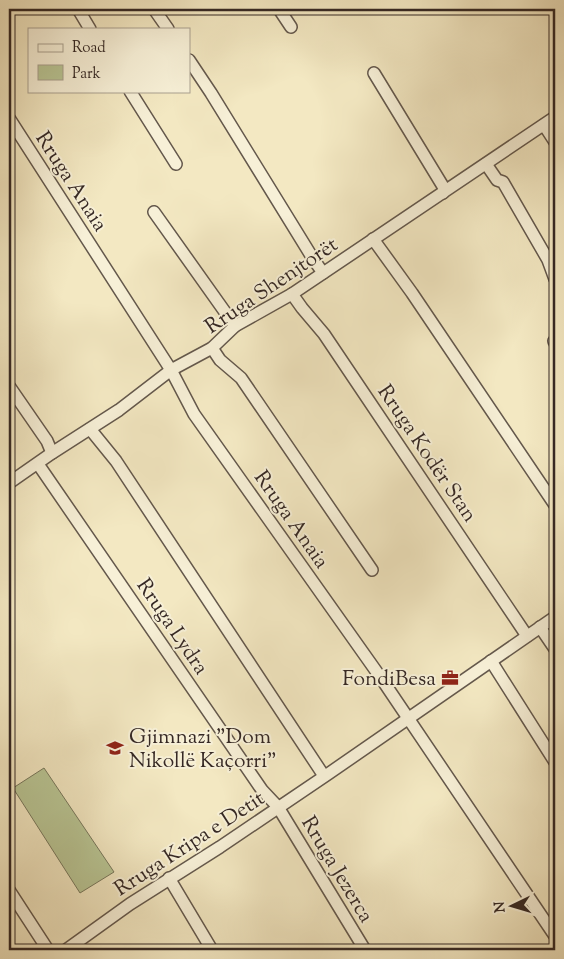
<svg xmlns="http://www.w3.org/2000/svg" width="564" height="959" font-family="'Sorts Mill Goudy',serif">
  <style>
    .green { fill: #b9c695; stroke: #77775c }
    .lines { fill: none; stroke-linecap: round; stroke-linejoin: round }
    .minor-casing { stroke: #64584c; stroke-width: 14 }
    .minor { stroke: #f7f0d7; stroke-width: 11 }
    .labels { text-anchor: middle; stroke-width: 4; stroke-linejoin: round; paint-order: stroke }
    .street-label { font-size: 21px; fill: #352824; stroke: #f7f0d7 }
    .poi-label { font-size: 21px; fill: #352824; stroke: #f7f0d7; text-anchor: end }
  </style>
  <rect width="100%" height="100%" fill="#f3e8c2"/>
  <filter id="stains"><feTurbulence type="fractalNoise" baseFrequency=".004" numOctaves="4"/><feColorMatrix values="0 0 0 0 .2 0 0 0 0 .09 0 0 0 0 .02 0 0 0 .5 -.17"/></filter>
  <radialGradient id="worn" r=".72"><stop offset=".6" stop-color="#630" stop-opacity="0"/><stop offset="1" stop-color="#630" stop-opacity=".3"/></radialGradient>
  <!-- green -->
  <polygon class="green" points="44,768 114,872 80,893 13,788"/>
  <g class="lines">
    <!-- minor casing -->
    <g class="minor-casing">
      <g id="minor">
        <polyline points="78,9 90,29"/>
        <polyline points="154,9 168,29"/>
        <polyline points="279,9 291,27"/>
        <polyline points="555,9 555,10"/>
        <polyline points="189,60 211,93 312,257 323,273"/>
        <polyline points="374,73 444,188 443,193"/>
        <polyline points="130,91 176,164"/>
        <polyline points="9,118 171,370 194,414 381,678 555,936"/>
        <polyline points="544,125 555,142"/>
        <polyline points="486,164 497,180 503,182 548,260 555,279"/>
        <polyline points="154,212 235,326"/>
        <polyline points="373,239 412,293 555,505"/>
        <polyline points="292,294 302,308 324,334 527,636"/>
        <polyline points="554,341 555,343"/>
        <polyline points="212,348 220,360 241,378 372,570"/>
        <polyline points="9,386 47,441 52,453"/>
        <polyline points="90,429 116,461 324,776"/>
        <polyline points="38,464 262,790 278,807 365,950"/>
        <polyline points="9,483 52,453 119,410 171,370 212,348 235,326 292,294 555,117"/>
        <polyline points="540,627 555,649"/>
        <polyline points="491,661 555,762"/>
        <polyline points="169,878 212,950"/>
        <polyline points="9,890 48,950"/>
        <polyline points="66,950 130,904 220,847 328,774 555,617"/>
      </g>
    </g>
    <!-- minor -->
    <use href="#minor" class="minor"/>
  </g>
  <!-- icons -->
  <defs>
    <g id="office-bare" transform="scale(1.35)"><path d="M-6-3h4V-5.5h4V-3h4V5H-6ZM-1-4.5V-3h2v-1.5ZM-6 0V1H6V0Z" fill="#8f2418" stroke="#f7f0d7" stroke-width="2.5" paint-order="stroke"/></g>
    <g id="school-bare" transform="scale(1.35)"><path d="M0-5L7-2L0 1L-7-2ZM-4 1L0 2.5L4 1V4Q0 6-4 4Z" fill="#8f2418" stroke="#f7f0d7" stroke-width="2.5" paint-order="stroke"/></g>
  </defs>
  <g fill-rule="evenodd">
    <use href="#office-bare" x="450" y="678"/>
    <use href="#school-bare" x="115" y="748"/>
  </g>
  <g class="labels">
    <!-- street labels -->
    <g class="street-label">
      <text transform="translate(72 181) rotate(57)" y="7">Rruga Anaia</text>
      <text transform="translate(271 285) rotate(-34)" y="7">Rruga Shenjtorët</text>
      <text transform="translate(428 453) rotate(56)" y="7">Rruga Kodër Stan</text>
      <text transform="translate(292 519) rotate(55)" y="7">Rruga Anaia</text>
      <text transform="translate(173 626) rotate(56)" y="7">Rruga Lydra</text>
      <text transform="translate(189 843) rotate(-33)" y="7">Rruga Kripa e Detit</text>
      <text transform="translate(338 869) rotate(59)" y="7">Rruga Jezerca</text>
    </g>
    <!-- poi labels -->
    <g class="poi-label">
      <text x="436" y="685">FondiBesa</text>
      <text x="129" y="743" text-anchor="start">Gjimnazi "Dom<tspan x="129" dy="24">Nikollë Kaçorri"</tspan></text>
    </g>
  </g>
  <!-- margin -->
  <rect width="564" height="959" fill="none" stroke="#f3e8c2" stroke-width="30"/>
  <rect x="10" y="10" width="544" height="939" fill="none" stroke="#352824" stroke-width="2.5"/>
  <rect x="15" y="15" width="534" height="929" fill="none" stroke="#352824"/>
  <!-- legend -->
  <rect x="28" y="28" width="162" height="65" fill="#f7f0d7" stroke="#a9a08f"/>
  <rect x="38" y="44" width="25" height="8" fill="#f7f0d7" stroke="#a9a08f"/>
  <text x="72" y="52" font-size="15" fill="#352824">Road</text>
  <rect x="38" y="65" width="25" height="15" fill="#b9c695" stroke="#a9a08f"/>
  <text x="72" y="78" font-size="15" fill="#352824">Park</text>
  <!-- north arrow -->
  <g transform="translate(512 906) rotate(265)" stroke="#f7f0d7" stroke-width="4" paint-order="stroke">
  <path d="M0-4L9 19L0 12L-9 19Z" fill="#352824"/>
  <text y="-8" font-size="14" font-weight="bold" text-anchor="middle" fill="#352824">N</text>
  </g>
  <rect width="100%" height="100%" filter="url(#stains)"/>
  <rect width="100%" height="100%" fill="url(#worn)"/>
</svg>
